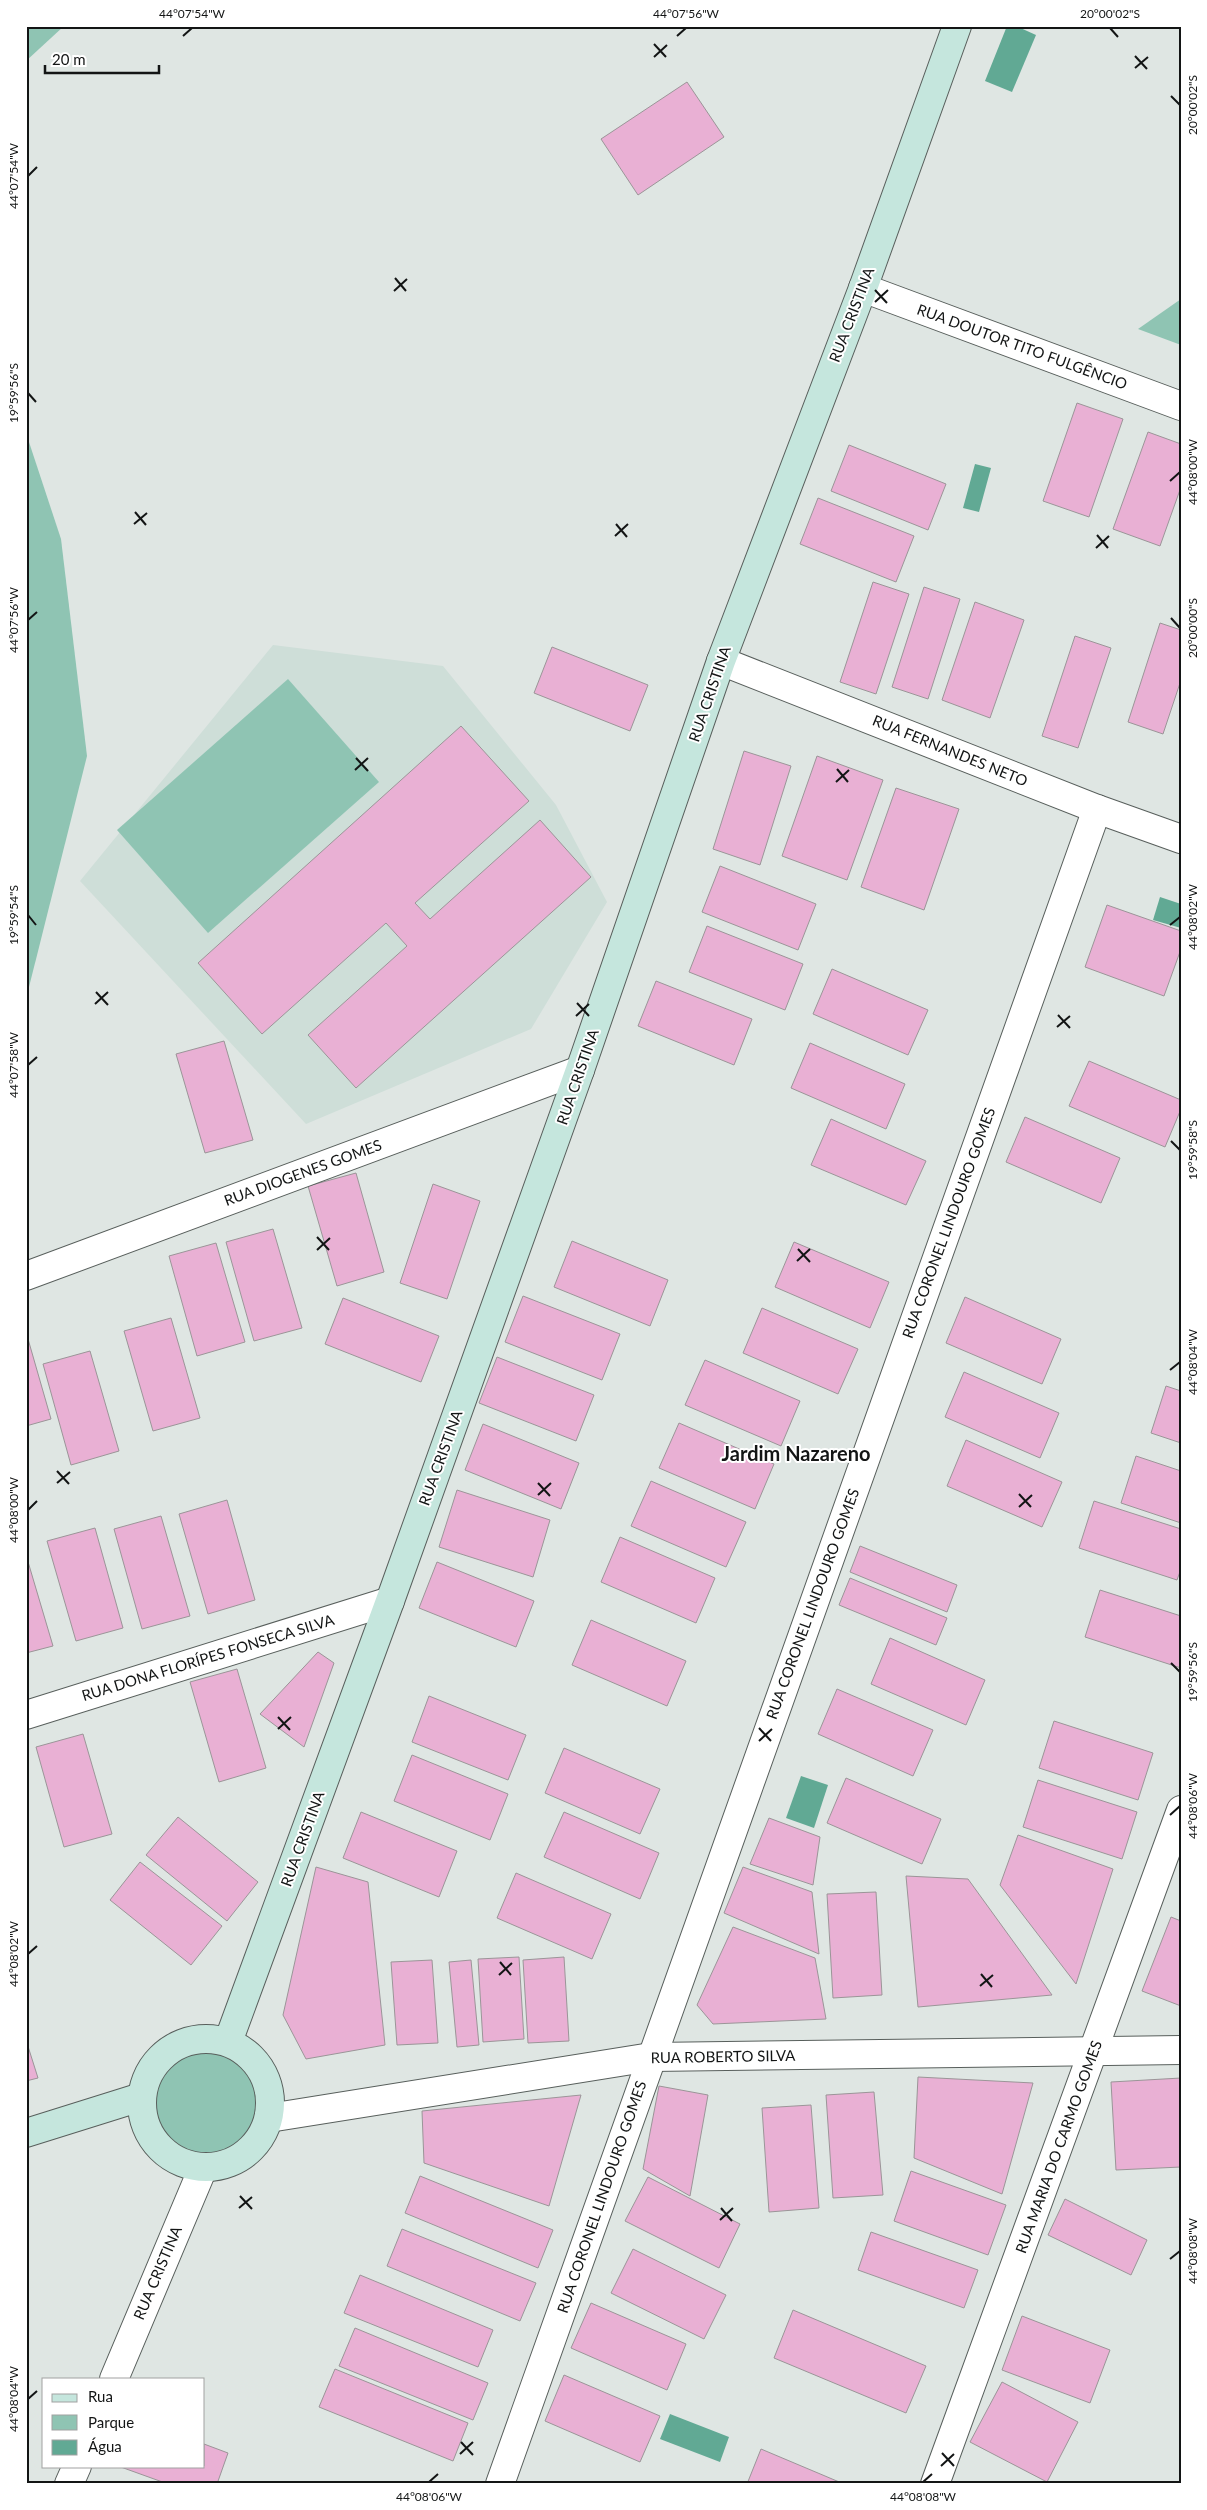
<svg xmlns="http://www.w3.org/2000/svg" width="1207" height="2510" font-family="Lato,sans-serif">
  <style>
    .built { fill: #ceded8 }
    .green { fill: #8fc4b3 }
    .water { fill: #61a994 }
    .building { fill: #e9b0d4; stroke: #9b9598 }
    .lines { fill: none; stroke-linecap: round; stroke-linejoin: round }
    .minor-casing { stroke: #585f5c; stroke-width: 30 }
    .secondary-casing { stroke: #585f5c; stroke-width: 30 }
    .minor { stroke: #fff; stroke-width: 28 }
    .secondary { stroke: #c5e6dd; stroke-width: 28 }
    .ticks { fill: none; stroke: #131515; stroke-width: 2 }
    .labels { text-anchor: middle; stroke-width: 4; stroke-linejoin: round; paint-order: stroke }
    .street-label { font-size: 15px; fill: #131515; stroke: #fff }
    .district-label { font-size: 20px; font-weight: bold; fill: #131515; stroke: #fff }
    .neatline { fill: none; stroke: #131515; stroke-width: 2 }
    .ticks-label { font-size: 12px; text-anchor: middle; fill: #131515 }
  </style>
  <rect width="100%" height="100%" fill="#dfe6e3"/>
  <!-- built -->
  <polygon class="built" points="273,645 443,666 556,805 607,902 531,1029 306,1124 80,881"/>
  <!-- green -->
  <g class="green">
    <polygon points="26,26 64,26 26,61"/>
    <polygon points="1181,299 1181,345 1138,329"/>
    <polygon points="26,433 61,539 87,756 26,999"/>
    <polygon points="288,679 379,782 208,933 117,830"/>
    <circle cx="205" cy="2103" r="53"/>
  </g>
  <!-- water -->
  <g class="water">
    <polygon points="1007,26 1016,26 1036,35 1012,92 985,81"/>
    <polygon points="975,464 991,468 979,512 963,508"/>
    <polygon points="1160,897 1181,904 1181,928 1153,920"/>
    <polygon points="801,1776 828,1785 814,1828 786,1818"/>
    <polygon points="670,2414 729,2437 720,2462 660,2439"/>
  </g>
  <!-- building -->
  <g class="building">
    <polygon points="687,82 724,137 638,195 601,139"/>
    <polygon points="1077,403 1123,419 1089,517 1043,501"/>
    <polygon points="1148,432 1181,444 1181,487 1160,546 1113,529"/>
    <polygon points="849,445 946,484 928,530 831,491"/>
    <polygon points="818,498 914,536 896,582 800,544"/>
    <polygon points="873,582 909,594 876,694 840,682"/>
    <polygon points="924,587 960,599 928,699 892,687"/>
    <polygon points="975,602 1024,620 990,718 942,700"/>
    <polygon points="1160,623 1181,630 1181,680 1163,734 1128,722"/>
    <polygon points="1075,636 1111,648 1078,748 1042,736"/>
    <polygon points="552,647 648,685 630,731 534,693"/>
    <polygon points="461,726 529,801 415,903 430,919 540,820 591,877 356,1088 308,1035 407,946 386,923 262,1034 198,963"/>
    <polygon points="744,751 791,766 760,865 713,849"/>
    <polygon points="817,756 883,780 847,880 782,856"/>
    <polygon points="896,788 959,809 924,910 861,887"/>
    <polygon points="720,866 816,904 798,950 702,912"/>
    <polygon points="1107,905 1181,931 1181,949 1164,996 1085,967"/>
    <polygon points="707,926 803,964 785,1010 689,972"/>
    <polygon points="832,969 928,1010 908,1055 813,1014"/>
    <polygon points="656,981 752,1019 734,1065 638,1026"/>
    <polygon points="224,1041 253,1140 205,1153 176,1054"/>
    <polygon points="810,1043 905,1084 886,1129 791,1088"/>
    <polygon points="1089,1061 1181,1100 1181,1109 1165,1147 1069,1106"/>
    <polygon points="1025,1117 1120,1158 1101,1203 1006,1162"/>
    <polygon points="831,1119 926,1161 906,1205 811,1165"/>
    <polygon points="356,1173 384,1272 337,1286 308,1186"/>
    <polygon points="433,1184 480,1201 447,1299 400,1283"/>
    <polygon points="273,1229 302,1328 254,1341 226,1242"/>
    <polygon points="572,1241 668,1280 650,1326 554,1287"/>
    <polygon points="794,1242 889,1282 870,1328 775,1287"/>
    <polygon points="216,1243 245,1342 197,1356 169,1256"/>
    <polygon points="523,1296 620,1334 602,1380 505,1342"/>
    <polygon points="965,1297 1061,1339 1042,1384 946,1343"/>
    <polygon points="343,1298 439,1336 421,1382 325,1344"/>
    <polygon points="762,1308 858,1349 838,1394 743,1353"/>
    <polygon points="171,1318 200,1418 153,1431 124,1331"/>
    <polygon points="26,1332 51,1419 26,1426"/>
    <polygon points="90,1351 119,1451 71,1465 43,1364"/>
    <polygon points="497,1357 594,1395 576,1441 479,1403"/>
    <polygon points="705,1360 800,1401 781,1446 685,1405"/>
    <polygon points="964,1372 1059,1413 1040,1458 945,1417"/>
    <polygon points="1166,1386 1181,1391 1181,1443 1151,1433"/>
    <polygon points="679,1423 774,1464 755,1509 659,1468"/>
    <polygon points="483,1424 579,1463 561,1509 465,1470"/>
    <polygon points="966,1440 1062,1482 1042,1527 947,1486"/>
    <polygon points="1136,1456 1181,1471 1181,1523 1121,1503"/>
    <polygon points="651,1481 746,1522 726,1567 631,1526"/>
    <polygon points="457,1490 550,1520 533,1577 439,1547"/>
    <polygon points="227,1500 255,1600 208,1614 179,1514"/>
    <polygon points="1094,1501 1181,1529 1181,1569 1177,1580 1079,1548"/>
    <polygon points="161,1516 190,1616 142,1629 114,1529"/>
    <polygon points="95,1528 123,1628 76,1641 47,1541"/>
    <polygon points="620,1537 715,1578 696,1623 601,1582"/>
    <polygon points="860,1546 957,1585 947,1612 850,1572"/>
    <polygon points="26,1555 53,1646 26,1653"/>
    <polygon points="437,1562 534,1601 516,1647 419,1608"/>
    <polygon points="850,1578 947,1618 936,1645 839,1605"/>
    <polygon points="1100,1590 1181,1616 1181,1668 1085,1637"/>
    <polygon points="591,1620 686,1661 667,1706 572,1665"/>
    <polygon points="890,1638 985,1680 966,1725 871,1684"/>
    <polygon points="318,1652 334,1663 304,1747 260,1714"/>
    <polygon points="237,1669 266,1768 219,1782 190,1682"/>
    <polygon points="837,1689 933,1730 913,1776 818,1734"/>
    <polygon points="429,1696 526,1735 508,1780 412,1742"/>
    <polygon points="1054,1721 1153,1753 1138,1800 1039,1768"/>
    <polygon points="83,1734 112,1834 64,1847 36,1747"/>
    <polygon points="564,1748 660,1789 640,1834 545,1793"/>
    <polygon points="412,1755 508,1794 490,1840 394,1801"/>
    <polygon points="846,1778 941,1819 922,1864 827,1823"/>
    <polygon points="1038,1780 1137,1812 1122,1859 1023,1827"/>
    <polygon points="361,1812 457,1851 439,1897 343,1858"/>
    <polygon points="564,1812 659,1853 640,1899 544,1857"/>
    <polygon points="178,1817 258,1882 227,1921 146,1855"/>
    <polygon points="769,1818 820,1837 813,1885 750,1864"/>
    <polygon points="1018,1835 1113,1869 1076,1984 1000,1885"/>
    <polygon points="140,1862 222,1926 191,1965 110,1900"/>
    <polygon points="316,1867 368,1882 385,2045 306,2059 283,2015"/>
    <polygon points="743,1867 812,1892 819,1954 724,1913"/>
    <polygon points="516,1873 611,1914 592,1959 497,1918"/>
    <polygon points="906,1876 968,1879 1052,1995 918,2007"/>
    <polygon points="876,1892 882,1995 833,1998 827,1894"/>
    <polygon points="1171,1917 1181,1921 1181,2006 1142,1991"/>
    <polygon points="733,1927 815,1958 826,2019 713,2024 697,2005"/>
    <polygon points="519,1957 524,2039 483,2042 478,1959"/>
    <polygon points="564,1957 569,2041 528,2043 523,1960"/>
    <polygon points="432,1960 438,2043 397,2045 391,1962"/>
    <polygon points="471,1960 479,2045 457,2047 449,1962"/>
    <polygon points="26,2040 38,2078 26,2081"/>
    <polygon points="918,2077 1033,2083 1002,2194 914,2158"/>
    <polygon points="1181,2078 1181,2167 1116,2170 1111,2082"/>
    <polygon points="659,2086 708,2095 690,2196 643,2169"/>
    <polygon points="874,2092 883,2195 833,2198 826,2095"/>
    <polygon points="581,2095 549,2206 424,2163 422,2111"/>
    <polygon points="811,2105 819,2208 769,2212 762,2108"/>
    <polygon points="911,2171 1006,2205 988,2255 894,2221"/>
    <polygon points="420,2176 553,2230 538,2268 405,2213"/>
    <polygon points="648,2177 740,2224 719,2268 625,2221"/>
    <polygon points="1065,2199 1147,2240 1131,2275 1048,2235"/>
    <polygon points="402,2229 536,2283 520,2321 387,2266"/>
    <polygon points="871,2232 978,2270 964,2308 858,2270"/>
    <polygon points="633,2249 726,2295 704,2339 611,2293"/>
    <polygon points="360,2275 493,2330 478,2367 344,2313"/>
    <polygon points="591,2303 686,2344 667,2390 571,2348"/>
    <polygon points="793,2310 926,2366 906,2413 774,2358"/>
    <polygon points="1022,2316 1110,2350 1090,2403 1002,2370"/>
    <polygon points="355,2328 488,2383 473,2420 339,2366"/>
    <polygon points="335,2369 468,2423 453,2461 319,2407"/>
    <polygon points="564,2375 660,2416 640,2462 545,2421"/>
    <polygon points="1002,2382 1078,2422 1047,2482 970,2442"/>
    <polygon points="204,2444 228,2453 217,2484 168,2484 118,2466 204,2466"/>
    <polygon points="761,2449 844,2484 747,2484"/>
  </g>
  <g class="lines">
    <!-- minor casing -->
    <g class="minor-casing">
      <g id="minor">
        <polyline points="863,288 1181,406"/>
        <polyline points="721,661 1097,809 1181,839"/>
        <polyline points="26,1276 580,1070"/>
        <polyline points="26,1715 390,1601"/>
        <polyline points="269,2118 651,2057 1181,2050"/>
        <polyline points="114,2379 203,2168"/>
        <polyline points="69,2484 77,2466"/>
        <polyline points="500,2484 1097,809"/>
        <polyline points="935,2484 1181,1810"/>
      </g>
    </g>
    <!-- secondary casing -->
    <g class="secondary-casing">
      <g id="secondary">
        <circle cx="206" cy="2103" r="64"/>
        <polyline points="228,2042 390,1601 580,1070 721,661 863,288 957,26"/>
        <polyline points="26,2133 141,2097"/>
      </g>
    </g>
    <!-- minor -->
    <use href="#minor" class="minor"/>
    <!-- secondary -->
    <use href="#secondary" class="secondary"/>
  </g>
  <!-- ticks -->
  <path class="ticks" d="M 1110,28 L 1118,37M 183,36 L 192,28M 677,36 L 686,28M 654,44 L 666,57M 1135,56 L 1147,69M 654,57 L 667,45M 1135,68 L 1148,57M 1171,96 L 1180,105M 28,176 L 37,167M 395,278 L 406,291M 875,290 L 887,303M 394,291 L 407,279M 875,302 L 888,290M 28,393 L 36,402M 1170,481 L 1180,472M 135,512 L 146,525M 134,524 L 147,513M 616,524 L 627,537M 1097,535 L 1108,548M 615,536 L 628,524M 1096,548 L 1109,536M 1171,618 L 1180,628M 28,620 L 37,612M 356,758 L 368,771M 837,769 L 848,782M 355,770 L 368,758M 836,782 L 849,770M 28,915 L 36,925M 1170,925 L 1180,917M 96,992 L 108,1005M 577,1003 L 589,1016M 95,1004 L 108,992M 1058,1015 L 1070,1028M 576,1016 L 589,1004M 1057,1027 L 1070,1016M 28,1065 L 37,1057M 1171,1141 L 1180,1150M 317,1237 L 329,1250M 798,1249 L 810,1262M 317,1250 L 330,1238M 797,1261 L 810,1249M 1170,1370 L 1180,1362M 57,1471 L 69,1484M 57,1483 L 70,1472M 538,1483 L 550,1496M 1019,1494 L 1031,1507M 538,1495 L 551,1483M 1019,1507 L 1032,1495M 28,1510 L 37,1501M 1171,1663 L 1180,1672M 278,1717 L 290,1730M 759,1728 L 771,1741M 278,1729 L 291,1717M 759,1741 L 772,1729M 1170,1815 L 1180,1806M 28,1954 L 37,1946M 500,1962 L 511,1975M 981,1974 L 992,1987M 499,1975 L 512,1963M 980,1986 L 993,1975M 240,2196 L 252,2209M 239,2208 L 252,2197M 721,2208 L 732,2221M 720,2220 L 733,2208M 1170,2259 L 1180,2251M 28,2399 L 37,2391M 461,2442 L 473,2455M 942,2453 L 954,2466M 460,2454 L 473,2442M 941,2466 L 954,2454M 429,2482 L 438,2474M 923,2482 L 932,2474"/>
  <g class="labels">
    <!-- street labels -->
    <g class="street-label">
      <text transform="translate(852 315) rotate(-69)" y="5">RUA CRISTINA</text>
      <text transform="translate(1022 347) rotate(20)" y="5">RUA DOUTOR TITO FULGÊNCIO</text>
      <text transform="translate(710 694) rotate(-71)" y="5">RUA CRISTINA</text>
      <text transform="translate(950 751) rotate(22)" y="5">RUA FERNANDES NETO</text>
      <text transform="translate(578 1077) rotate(-71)" y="5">RUA CRISTINA</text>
      <text transform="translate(303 1173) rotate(-20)" y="5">RUA DIOGENES GOMES</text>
      <text transform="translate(949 1223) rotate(-70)" y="5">RUA CORONEL LINDOURO GOMES</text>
      <text transform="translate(441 1458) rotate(-70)" y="5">RUA CRISTINA</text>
      <text transform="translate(813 1604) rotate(-70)" y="5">RUA CORONEL LINDOURO GOMES</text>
      <text transform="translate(208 1658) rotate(-17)" y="5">RUA DONA FLORÍPES FONSECA SILVA</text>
      <text transform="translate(303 1839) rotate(-70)" y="5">RUA CRISTINA</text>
      <text transform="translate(723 2057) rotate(-1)" y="5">RUA ROBERTO SILVA</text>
      <text transform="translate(1059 2147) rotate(-70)" y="5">RUA MARIA DO CARMO GOMES</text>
      <text transform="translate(602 2197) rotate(-71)" y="5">RUA CORONEL LINDOURO GOMES</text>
      <text transform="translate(158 2273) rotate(-67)" y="5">RUA CRISTINA</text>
    </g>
    <!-- district labels -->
    <g class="district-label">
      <text x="796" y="1461">Jardim Nazareno</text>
    </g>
  </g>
  <!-- border -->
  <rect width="1207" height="2510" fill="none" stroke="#ffffff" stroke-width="55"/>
  <!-- legend -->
  <rect x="42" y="2378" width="162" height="90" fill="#ffffff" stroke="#a1a1a1"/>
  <rect x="52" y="2394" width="25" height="8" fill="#c5e6dd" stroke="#a1a1a1"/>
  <text x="88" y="2402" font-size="15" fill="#131515">Rua</text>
  <rect x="52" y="2415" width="25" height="15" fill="#8fc4b3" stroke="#a1a1a1"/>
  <text x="88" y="2428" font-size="15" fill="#131515">Parque</text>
  <rect x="52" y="2440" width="25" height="15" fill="#61a994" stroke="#a1a1a1"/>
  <text x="88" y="2452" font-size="15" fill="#131515">Água</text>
  <!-- scale -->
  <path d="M45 65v8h114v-8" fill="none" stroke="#131515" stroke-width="2.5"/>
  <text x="52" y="65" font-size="15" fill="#131515" stroke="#ffffff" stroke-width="4" paint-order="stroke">20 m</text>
  <rect x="28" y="28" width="1152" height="2454" class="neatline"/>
  <g class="ticks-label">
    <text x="192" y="18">44°07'54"W</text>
    <text x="686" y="18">44°07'56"W</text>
    <text x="1110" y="18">20°00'02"S</text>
    <text transform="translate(1193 105) rotate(-90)" y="4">20°00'02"S</text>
    <text transform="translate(14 176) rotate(-90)" y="4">44°07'54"W</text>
    <text transform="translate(14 393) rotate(-90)" y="4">19°59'56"S</text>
    <text transform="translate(1193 472) rotate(-90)" y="4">44°08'00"W</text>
    <text transform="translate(14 620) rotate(-90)" y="4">44°07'56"W</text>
    <text transform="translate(1193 628) rotate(-90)" y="4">20°00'00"S</text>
    <text transform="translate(14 915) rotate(-90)" y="4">19°59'54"S</text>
    <text transform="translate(1193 917) rotate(-90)" y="4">44°08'02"W</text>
    <text transform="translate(14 1065) rotate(-90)" y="4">44°07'58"W</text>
    <text transform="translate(1193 1150) rotate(-90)" y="4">19°59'58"S</text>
    <text transform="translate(1193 1362) rotate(-90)" y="4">44°08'04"W</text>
    <text transform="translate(14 1510) rotate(-90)" y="4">44°08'00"W</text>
    <text transform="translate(1193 1672) rotate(-90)" y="4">19°59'56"S</text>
    <text transform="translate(1193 1806) rotate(-90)" y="4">44°08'06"W</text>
    <text transform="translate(14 1954) rotate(-90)" y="4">44°08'02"W</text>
    <text transform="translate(1193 2251) rotate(-90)" y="4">44°08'08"W</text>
    <text transform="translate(14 2399) rotate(-90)" y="4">44°08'04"W</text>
    <text x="429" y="2501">44°08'06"W</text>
    <text x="923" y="2501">44°08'08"W</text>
  </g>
</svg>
